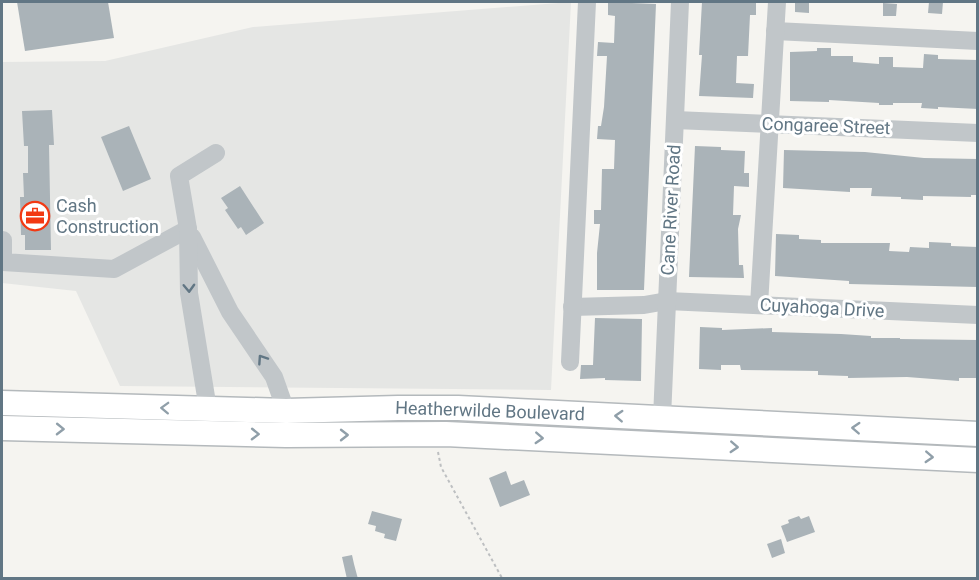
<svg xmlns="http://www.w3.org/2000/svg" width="979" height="580" font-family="Roboto,sans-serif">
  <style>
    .built { fill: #e5e6e4 }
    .building { fill: #aab3b8 }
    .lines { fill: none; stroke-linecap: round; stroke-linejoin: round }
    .major-casing { stroke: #b4b9bc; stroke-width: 27 }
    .path { stroke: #bdbfc1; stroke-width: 2; stroke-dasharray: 3 3; stroke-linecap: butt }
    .minor { stroke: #c1c6c9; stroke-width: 18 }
    .major { stroke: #fff; stroke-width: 24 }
    .oneway { stroke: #617684 }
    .oneway2 { stroke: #909fa9 }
    .labels { text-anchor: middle; stroke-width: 6; stroke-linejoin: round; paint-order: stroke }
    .street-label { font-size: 18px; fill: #617684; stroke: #fff }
    .poi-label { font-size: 18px; fill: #617684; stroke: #fff; text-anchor: start }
  </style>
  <rect width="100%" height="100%" fill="#f5f4f0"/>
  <!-- built -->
  <polygon class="built" points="571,2 551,390 120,386 76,291 2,283 2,62 105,61 253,27"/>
  <!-- building -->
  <g class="building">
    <polygon points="17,2 108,2 114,38 25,51"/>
    <polygon points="608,2 656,4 644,290 597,290 597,253 600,224 594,224 594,210 601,210 602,169 614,169 615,140 597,139 598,126 601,126 604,107 607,56 597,56 598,42 614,43 615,16 608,15"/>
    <polygon points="702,2 756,2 756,15 750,15 748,56 737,56 736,83 754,84 753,98 699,96 702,55 699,55"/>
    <polygon points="795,2 809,2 809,13 795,12"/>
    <polygon points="929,2 943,2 942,14 928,13"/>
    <polygon points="883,3 897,4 896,16 883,16"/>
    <polygon points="817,48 831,48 831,56 853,56 853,62 879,64 879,57 893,57 893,67 923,68 924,54 938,55 938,59 978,60 978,109 938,107 938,109 921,108 922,103 893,103 893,105 879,105 879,103 829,100 829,102 790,101 790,52 817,51"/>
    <polygon points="52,110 54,145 49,145 51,250 25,250 25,235 21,235 20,197 24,197 23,173 28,173 28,146 24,146 22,111"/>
    <polygon points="129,126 151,179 123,191 101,137"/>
    <polygon points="695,146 721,147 721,150 745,151 744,173 749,173 749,187 734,186 733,215 741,215 738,229 739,265 743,265 744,278 689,277"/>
    <polygon points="784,150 865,152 924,158 978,159 978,195 971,195 971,197 923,196 923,200 901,199 901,197 871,196 872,188 850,188 850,192 783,188"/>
    <polygon points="240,186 264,223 246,235 241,227 238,229 225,210 228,208 221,198"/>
    <polygon points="776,234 799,235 799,239 821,240 821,243 890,243 889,251 909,252 910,247 929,248 929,242 951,243 951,246 978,247 978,287 849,284 849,281 775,276"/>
    <polygon points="595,318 642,319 641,381 605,380 605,378 580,379 581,365 593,365"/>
    <polygon points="700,327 722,328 722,330 772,328 772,332 841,334 871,336 871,338 900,338 900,339 978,340 978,378 959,378 959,381 907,377 848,378 848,376 818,375 818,371 741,370 740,365 721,365 721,370 699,369"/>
    <polygon points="506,471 511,485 524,480 530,495 500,507 489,478"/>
    <polygon points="372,511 402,519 396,541 384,538 385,534 375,531 376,526 368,524"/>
    <polygon points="799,516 801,519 809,516 815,532 787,542 781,526 789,523 788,520"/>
    <polygon points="781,539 785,553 772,558 767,544"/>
    <polygon points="352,555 354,564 358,579 347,579 342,557"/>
  </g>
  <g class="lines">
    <!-- major casing -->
    <g class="major-casing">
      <g id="major">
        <polyline points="2,403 286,411 398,408 458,408 978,434"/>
        <polyline points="2,428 286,435 446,434 978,460"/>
      </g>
    </g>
    <!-- path -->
    <polyline class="path" points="438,452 441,467 502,578"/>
    <!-- minor -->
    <g class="minor">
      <polyline points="775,31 978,41"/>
      <polyline points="675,120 978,133"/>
      <polyline points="192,237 230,312 274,377 286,411"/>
      <polyline points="3,240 3,262 114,269 188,229"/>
      <polyline points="759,305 777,2"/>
      <polyline points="572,307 644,305 667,301 978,315"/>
      <polyline points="570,362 587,2"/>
      <polyline points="208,409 189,293 188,229 179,176 216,153"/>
      <polyline points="662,418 680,2"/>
    </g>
    <!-- major -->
    <use href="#major" class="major"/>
  </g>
  <!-- one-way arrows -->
  <defs><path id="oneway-chevron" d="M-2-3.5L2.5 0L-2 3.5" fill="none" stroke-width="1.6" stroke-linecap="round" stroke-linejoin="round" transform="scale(1.5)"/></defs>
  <g class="oneway">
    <use href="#oneway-chevron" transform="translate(189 288) rotate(88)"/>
    <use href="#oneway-chevron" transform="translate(262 359) rotate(-124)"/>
  </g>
  <g class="oneway2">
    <use href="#oneway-chevron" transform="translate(165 408) rotate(-178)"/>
    <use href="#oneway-chevron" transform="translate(619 416) rotate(-177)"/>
    <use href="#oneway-chevron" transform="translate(856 428) rotate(-177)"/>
    <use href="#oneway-chevron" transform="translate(60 429) rotate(1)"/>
    <use href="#oneway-chevron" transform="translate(255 434) rotate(1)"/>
    <use href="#oneway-chevron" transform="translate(344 435)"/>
    <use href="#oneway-chevron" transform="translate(539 438) rotate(3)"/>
    <use href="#oneway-chevron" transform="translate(734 447) rotate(3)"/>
    <use href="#oneway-chevron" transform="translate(929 457) rotate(3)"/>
  </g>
  <!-- icons -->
  <defs>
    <g id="office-ring" transform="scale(1.5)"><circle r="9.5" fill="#fff" stroke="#f23913" stroke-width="1.5"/><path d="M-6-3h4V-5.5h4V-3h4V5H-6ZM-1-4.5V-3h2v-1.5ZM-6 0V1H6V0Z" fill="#f23913"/></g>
  </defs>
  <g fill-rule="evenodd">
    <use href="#office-ring" x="35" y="216"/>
  </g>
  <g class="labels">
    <!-- street labels -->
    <g class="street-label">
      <text transform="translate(826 126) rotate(2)" y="6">Congaree Street</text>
      <text transform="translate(671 210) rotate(-87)" y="6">Cane River Road</text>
      <text transform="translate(822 308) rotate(3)" y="6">Cuyahoga Drive</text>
      <text transform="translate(490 411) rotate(2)" y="6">Heatherwilde Boulevard</text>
    </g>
    <!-- poi labels -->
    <g class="poi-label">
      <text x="56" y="212">Cash<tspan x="56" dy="21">Construction</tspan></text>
    </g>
  </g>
  <!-- border -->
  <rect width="979" height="580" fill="none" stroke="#617684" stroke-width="6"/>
</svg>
